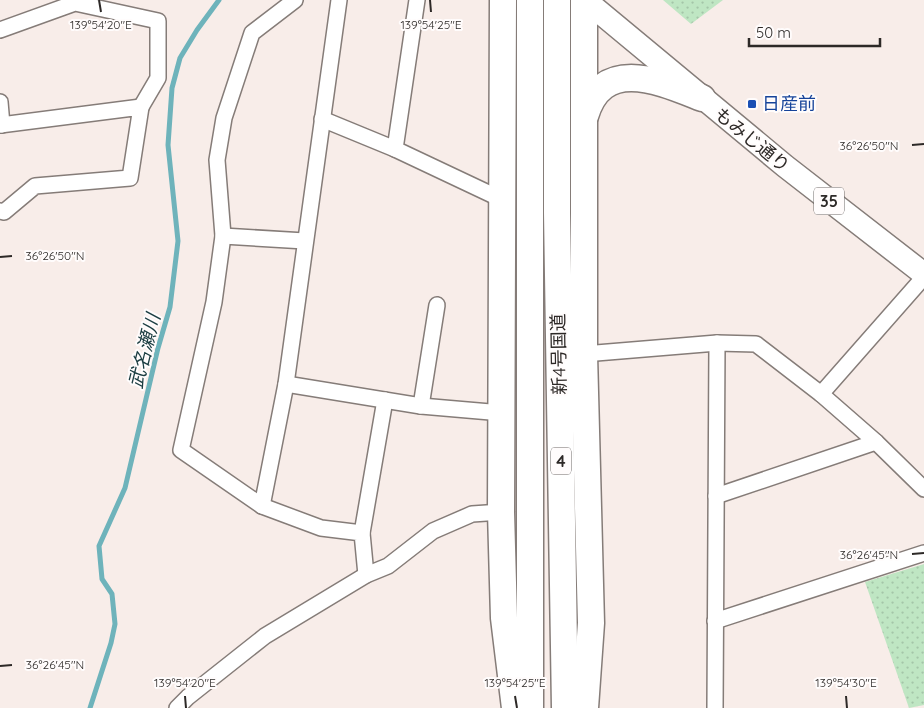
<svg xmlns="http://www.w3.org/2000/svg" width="924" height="708" font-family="Quicksand,'Noto Sans JP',sans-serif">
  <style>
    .grass { fill: url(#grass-dots) }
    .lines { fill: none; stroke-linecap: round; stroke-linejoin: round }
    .stream { stroke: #6eb3bb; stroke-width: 5 }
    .street-casing { stroke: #857c78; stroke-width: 18 }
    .primary-casing { stroke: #857c78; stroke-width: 25 }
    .highway-casing { stroke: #857c78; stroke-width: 29 }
    .street { stroke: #fff; stroke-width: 15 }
    .primary { stroke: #fff; stroke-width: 22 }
    .highway { stroke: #fff; stroke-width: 26 }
    .ticks { fill: none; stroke: #2d2927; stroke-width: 2 }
    .transit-dot { fill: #1a4fb4; stroke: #fffcfc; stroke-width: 2 }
    .labels { text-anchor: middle; stroke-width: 4; stroke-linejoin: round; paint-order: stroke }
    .shield { fill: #fffcfc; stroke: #6c6867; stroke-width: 1 }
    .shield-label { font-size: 16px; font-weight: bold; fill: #2d2927 }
    .transit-label { font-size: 18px; fill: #164399; stroke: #fffcfc; text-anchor: start }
    .street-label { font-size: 18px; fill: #2d2927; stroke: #fffcfc }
    .water-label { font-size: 19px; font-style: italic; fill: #1a3c40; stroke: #fffcfc }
    .ticks-label { font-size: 12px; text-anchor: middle; fill: #2d2927; stroke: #fffcfc; stroke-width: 4; stroke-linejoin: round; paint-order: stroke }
  </style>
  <defs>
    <pattern id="grass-dots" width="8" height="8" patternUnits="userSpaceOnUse" patternTransform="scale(1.25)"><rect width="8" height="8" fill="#bfe6c3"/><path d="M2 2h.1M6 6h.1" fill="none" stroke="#a4c5a8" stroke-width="1.8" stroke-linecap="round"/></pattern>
  </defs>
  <rect width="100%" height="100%" fill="#f8ede9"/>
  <!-- grass -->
  <g class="grass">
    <polygon points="663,0 723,0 691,24"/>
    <polygon points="924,564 924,705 909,708 865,582"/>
  </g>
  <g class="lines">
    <!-- stream -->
    <polyline class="stream" points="90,708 111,643 115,624 112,594 102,579 99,546 125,488 158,348 170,307 178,241 168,145 172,88 180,58 197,30 219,0"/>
    <!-- street casing -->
    <g class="street-casing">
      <g id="street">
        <polyline points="295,0 252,33 224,118 217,160 223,236 214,302 181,450 262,506 321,528 362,533 366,575"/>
        <polyline points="417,0 395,149 503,200"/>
        <polyline points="0,30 75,3 158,21 158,78 141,107"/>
        <polyline points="0,102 2,125"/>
        <polyline points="322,119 395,149"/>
        <polyline points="0,125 141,107 130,178 35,186 4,212 0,211"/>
        <polyline points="223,236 305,241"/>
        <polyline points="584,354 717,343 756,344 821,394 876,442 924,489"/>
        <polyline points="286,384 421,406 502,413"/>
        <polyline points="821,394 924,277"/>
        <polyline points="421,406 437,305"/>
        <polyline points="716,496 876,442"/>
        <polyline points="262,506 286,384 339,0"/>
        <polyline points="362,533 385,400"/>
        <polyline points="715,621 924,553"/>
        <polyline points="177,708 188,697 265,636 366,575 388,566 433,531 472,514 501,512"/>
        <polyline points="715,708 717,343"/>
      </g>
    </g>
    <!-- primary casing -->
    <g class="primary-casing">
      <polyline id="primary" points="585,0 785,166 924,274"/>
    </g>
    <!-- highway casing -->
    <g class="highway-casing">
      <g id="highway">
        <polyline points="503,0 501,512 504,618 515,708"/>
        <polyline points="530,0 530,708"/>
        <polyline points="557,0 557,213 565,708"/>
        <polyline points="584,0 584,354 591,623 585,708"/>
        <path d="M 585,116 C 603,55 661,82 702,98"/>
      </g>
    </g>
    <!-- street -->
    <use href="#street" class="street"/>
    <!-- primary -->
    <use href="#primary" class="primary"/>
    <!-- highway -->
    <use href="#highway" class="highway"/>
  </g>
  <!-- ticks -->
  <path class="ticks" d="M 99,0 L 101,12M 430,0 L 431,12M 912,145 L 924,144M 0,257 L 12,256M 912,554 L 924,553M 0,666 L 12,665M 185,696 L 186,708M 515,696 L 517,708M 846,696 L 847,708"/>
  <!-- markers -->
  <rect class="transit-dot" x="747" y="99" width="10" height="10" rx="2.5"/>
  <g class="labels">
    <!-- shield labels -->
    <g class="shield">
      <rect x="814" y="187.5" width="30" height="27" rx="4"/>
      <rect x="551" y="447.5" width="20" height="27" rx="4"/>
    </g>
    <g class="shield-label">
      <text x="829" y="207">35</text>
      <text x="561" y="467">4</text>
    </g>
    <!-- transit labels -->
    <g class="transit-label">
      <text x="762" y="110">日産前</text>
    </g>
    <!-- street labels -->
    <g class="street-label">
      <text transform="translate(752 140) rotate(39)" y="6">もみじ通り</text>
      <text transform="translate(559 354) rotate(-91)" y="6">新4号国道</text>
    </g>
    <!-- water labels -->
    <g class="water-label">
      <text transform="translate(144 351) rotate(-76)" y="7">武名瀬川</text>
    </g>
  </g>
  <g class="ticks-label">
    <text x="101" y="29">139°54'20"E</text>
    <text x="431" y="29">139°54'25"E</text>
    <text x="869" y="150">36°26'50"N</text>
    <text x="55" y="260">36°26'50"N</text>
    <text x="869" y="559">36°26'45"N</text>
    <text x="55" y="669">36°26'45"N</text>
    <text x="185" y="687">139°54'20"E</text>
    <text x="515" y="687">139°54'25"E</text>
    <text x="846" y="687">139°54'30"E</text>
  </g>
  <!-- scale -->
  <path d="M749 38v8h131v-8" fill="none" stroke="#2d2927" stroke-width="2.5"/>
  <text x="756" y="38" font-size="15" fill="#2d2927" stroke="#fffcfc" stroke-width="4" paint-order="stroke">50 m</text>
</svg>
